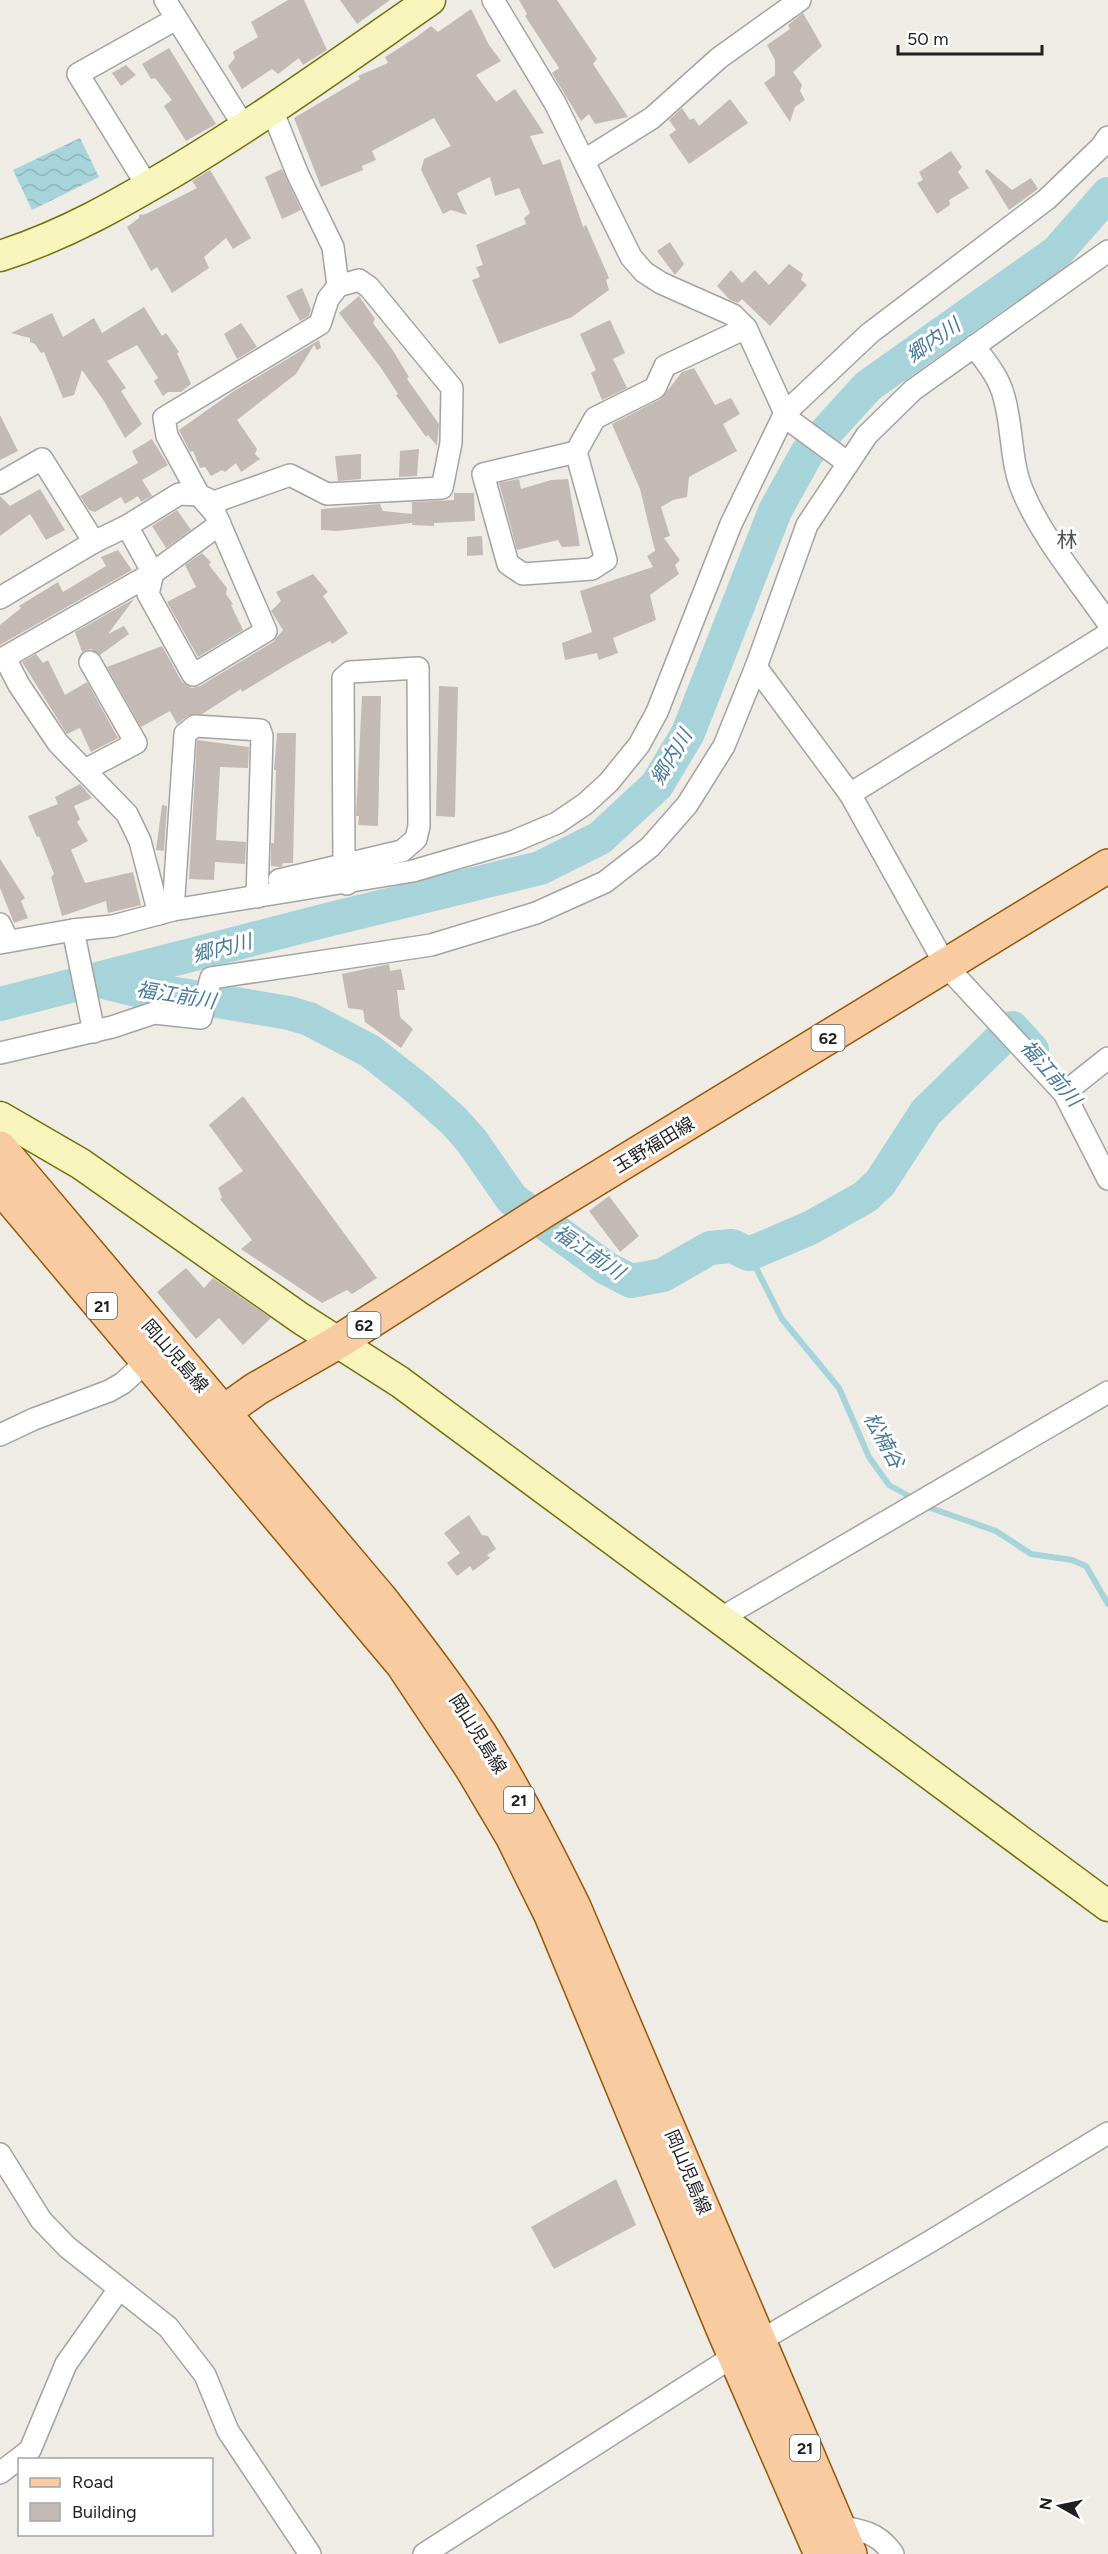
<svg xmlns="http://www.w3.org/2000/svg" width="1108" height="2554" font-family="Figtree,'Noto Sans JP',sans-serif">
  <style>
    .water { fill: url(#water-waves) }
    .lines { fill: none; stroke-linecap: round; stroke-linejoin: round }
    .stream { stroke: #a7d4db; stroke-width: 6 }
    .river { stroke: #a7d4db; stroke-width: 34 }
    .building { fill: #c4bab5 }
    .street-casing { stroke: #a3a3a3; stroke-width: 24 }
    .secondary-casing { stroke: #707209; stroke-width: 33 }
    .primary-casing { stroke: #945906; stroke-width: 36 }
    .street { stroke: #fff; stroke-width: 21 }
    .secondary { stroke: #f7f5bb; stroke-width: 30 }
    .primary { stroke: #f8cba1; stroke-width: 33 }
    .labels { text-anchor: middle; stroke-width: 6; stroke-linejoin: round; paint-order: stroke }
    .shield { fill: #fff; stroke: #626262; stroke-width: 1.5 }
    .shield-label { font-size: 16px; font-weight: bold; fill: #1f1f1f }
    .street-label { font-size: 18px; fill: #1f1f1f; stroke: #fff }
    .water-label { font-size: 20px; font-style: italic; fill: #48799c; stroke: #fff }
    .quarter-label { font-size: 21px; fill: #525252; stroke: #fff }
  </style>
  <defs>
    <pattern id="water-waves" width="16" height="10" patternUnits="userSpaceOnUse" patternTransform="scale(1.5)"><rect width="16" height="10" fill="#a7d4db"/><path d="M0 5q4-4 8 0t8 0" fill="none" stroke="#8fb6bc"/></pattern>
  </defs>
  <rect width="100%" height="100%" fill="#efebe5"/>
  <!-- water -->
  <polygon class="water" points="80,138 99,177 32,210 13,170"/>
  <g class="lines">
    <!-- stream -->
    <g class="stream">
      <polyline points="749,1254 782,1319 839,1388 869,1457 889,1485 916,1500"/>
      <polyline points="925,1506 996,1531 1031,1554 1072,1560 1086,1566 1108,1604"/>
    </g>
    <!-- river -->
    <g class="river">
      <polyline points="100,981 140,991 158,991 289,1013 309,1019 370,1051 417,1088 454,1121 471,1140 512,1199 606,1268 631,1281 663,1275 710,1248 732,1246 749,1254 810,1228 865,1197 880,1183 926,1112 1012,1028 1032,1050"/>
      <polyline points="0,1004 319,922 540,868 600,838 657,785 688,733 775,511 807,453 868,386 1057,252 1108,194"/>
    </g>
  </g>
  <!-- building -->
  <g class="building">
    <polygon points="288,0 304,0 327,50 303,65 299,58 278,74 272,69 242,89 228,66 235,58 233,52 258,37 251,22"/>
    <polygon points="340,0 390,0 357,24"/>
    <polygon points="519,0 557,0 597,59 593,64 628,117 595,124 589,114 581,121 552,73 559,68 525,16 527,14"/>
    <polygon points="471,9 489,45 501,61 476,75 496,102 515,89 544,133 530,136 543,165 560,159 583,227 586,225 609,278 606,280 609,290 572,317 499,344 472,280 480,277 476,267 483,265 476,245 526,224 524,218 530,213 519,188 495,196 490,177 457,193 467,215 451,210 443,214 421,170 424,159 451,146 434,118 372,151 376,160 362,166 363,170 321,187 294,118 360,79 358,76 388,63 385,57 415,38 431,26 438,32"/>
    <polygon points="803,13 822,46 793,72 802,85 800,91 805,100 795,107 790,122 764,83 775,75 775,60 767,45 790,29 788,25"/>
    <polygon points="169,48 216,124 186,141 164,106 172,100 155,78 151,79 142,64"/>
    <polygon points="126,65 136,75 121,86 112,73"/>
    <polygon points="730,99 748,123 689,164 669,135 676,130 669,120 682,108 690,120 694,118 699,126"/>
    <polygon points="951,151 962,167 958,172 969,188 949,200 950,205 937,214 917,183 923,180 919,172"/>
    <polygon points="282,169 301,210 282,219 265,177"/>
    <polygon points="987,169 1012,190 1031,178 1038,189 1009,210 985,171"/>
    <polygon points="210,170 251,238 233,249 226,238 204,257 209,268 172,293 157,267 151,271 127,227 139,218 139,215 146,214 197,188 192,181"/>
    <polygon points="670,242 684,264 675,275 657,251"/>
    <polygon points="789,264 803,274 801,280 807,285 770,326 742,299 738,303 730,300 717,286 731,270 742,283 755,270 769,285"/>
    <polygon points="302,288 311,309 309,316 300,321 286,296"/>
    <polygon points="359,296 375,319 373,323 392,349 409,377 407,379 439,424 437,446 428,435 426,437 396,395 398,394 381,368 339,313"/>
    <polygon points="144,307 162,336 166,333 179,352 177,353 191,384 181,392 168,392 163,396 154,381 158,378 137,345 107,361 126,388 121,391 142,424 125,438 104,401 82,370 74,395 63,398 44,352 41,353 35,344 30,342 30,338 11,333 52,313 63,337 94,318 102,333"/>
    <polygon points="610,320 625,353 613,359 627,388 602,400 591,373 596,370 580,334"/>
    <polygon points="241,323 257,347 237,359 224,334"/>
    <polygon points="319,340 321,348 317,350 314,345 296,374 237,420 257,449 255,454 260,459 241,472 236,463 225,472 222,470 211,476 205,467 200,468 193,451 190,452 179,430 234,391"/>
    <polygon points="694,368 715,405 731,398 740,414 723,424 737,451 689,477 687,497 673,500 661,507 670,536 664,538 680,560 675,565 679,574 650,595 656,620 613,638 618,653 599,660 597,653 565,660 562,643 592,632 580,591 653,567 647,556 655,551 640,489 612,424 661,399 682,372"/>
    <polygon points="0,415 18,451 0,460"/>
    <polygon points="152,439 168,465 142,480 152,496 141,502 138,496 125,504 121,497 95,512 89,510 80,496 138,463 132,451"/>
    <polygon points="419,449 417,476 399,477 400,451"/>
    <polygon points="361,454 361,479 338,481 335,456"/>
    <polygon points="519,479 521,489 551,480 568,479 580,546 562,547 558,540 517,550 499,483"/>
    <polygon points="40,489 65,530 46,540 30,514 0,536 0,496 10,506"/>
    <polygon points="454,493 474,493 475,521 434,523 434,526 412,525 412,523 337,531 321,530 321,509 380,504 383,511 412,514 412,502 454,500"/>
    <polygon points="177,510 191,530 166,548 152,526"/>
    <polygon points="482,536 483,555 467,556 467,537"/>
    <polygon points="118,550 132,570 0,645 0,625 21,608 19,606 58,582 63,592 106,566 101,557"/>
    <polygon points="202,553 211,562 209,565 227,588 226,594 233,604 231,605 243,630 198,657 167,602 196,587 185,565"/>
    <polygon points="313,574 328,592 323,596 348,633 332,644 330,641 288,664 242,692 241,689 202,714 188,716 177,724 170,711 141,727 107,667 162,646 182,682 192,688 200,686 273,642 283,630 271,611 281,601 276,592"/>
    <polygon points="134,599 108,634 124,626 129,634 100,655 91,649 82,652 75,632"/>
    <polygon points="36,654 43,663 48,660 65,695 87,682 118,738 91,752 80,728 67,734 22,662"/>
    <polygon points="439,686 458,687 455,817 436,816"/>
    <polygon points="362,696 381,696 378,826 358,825 359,816 356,816"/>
    <polygon points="277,733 296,733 293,863 283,863 282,866 280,867 271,866 271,843 274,843 276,770 274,770"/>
    <polygon points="197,740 249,747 248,768 220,767 216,840 246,842 245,864 215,862 214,880 189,879"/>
    <polygon points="80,784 92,798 74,806 80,819 77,822 88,841 71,850 85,883 133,872 141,905 108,913 106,901 62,916 51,877 54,874 39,836 37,837 28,816 58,804 55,797"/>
    <polygon points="162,805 167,806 164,851 156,850"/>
    <polygon points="0,859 25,898 21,901 28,918 14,923 0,888"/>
    <polygon points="389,964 390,971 401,969 405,990 397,990 400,1017 413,1029 401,1048 365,1022 363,1010 348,1008 342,974"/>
    <polygon points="243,1096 377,1278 352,1294 347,1290 322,1303 241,1249 252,1240 220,1199 222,1197 218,1188 243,1171 209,1125"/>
    <polygon points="609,1196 639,1236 620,1252 589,1211"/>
    <polygon points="186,1268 204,1288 213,1278 271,1318 243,1345 219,1318 196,1339 157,1292"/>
    <polygon points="469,1515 482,1535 488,1536 496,1549 487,1555 490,1558 473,1571 470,1566 457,1576 447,1563 460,1553 444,1533"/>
    <polygon points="616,2179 636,2225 554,2269 531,2227"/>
  </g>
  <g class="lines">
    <!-- street casing -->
    <g class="street-casing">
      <g id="street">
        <polyline points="165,0 245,128"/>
        <polyline points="493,0 555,103 631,257 644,272 661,283 733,315 746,328 785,413 792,422 848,463"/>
        <polyline points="585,160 652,118 719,58 800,0"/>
        <polyline points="148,187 78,74 176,19"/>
        <polyline points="1108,251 913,390 867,435 807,525 756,667 850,794 946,966 1064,1093 1108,1179"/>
        <path d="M 974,346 C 986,362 999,377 1004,397 C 1013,428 1010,462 1023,492 C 1043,539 1079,581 1108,623"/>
        <polyline points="576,452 483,474 508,564 523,574 592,569 606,560 576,452 595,418 655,388 665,366 746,328"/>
        <polyline points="0,483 42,459 94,542"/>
        <polyline points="127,526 153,573 148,594 193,675 266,631 215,513 199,495 167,436 164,418 320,324 328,299 338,286"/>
        <polyline points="0,598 94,542 127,526 179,494 199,495 214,502 290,475 327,494 442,488 451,443 452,388 369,287 359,280 338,286 333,247 298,175 272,110"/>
        <polyline points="5,658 19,685 58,743 127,814 140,841 159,914"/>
        <polyline points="0,660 153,573 220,524"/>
        <polyline points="85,770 136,743 90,662"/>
        <polyline points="850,794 1108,634"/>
        <polyline points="279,880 402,851 416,839 419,826 418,668 350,672 343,678 344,865 347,884"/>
        <polyline points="173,910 185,734 195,726 260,730 262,736 257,897"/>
        <polyline points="0,924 8,941"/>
        <polyline points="73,930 94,1032"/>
        <polyline points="0,943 73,930 113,926 173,910 413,871 512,842 557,823 585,804 609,782 639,745 657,712 731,524 785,413 870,333 1047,199 1101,147 1108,137"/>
        <polyline points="0,1053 112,1027 154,1013 201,1018 211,978 431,945 536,913 605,882 650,847 687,805 724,746 756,667"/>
        <polyline points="1064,1093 1108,1058"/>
        <polyline points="0,1435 34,1419 109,1391 123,1383 147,1361"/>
        <polyline points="721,1618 1108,1392"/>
        <polyline points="0,2154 41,2220 67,2247 168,2327 205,2375 228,2431 310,2554"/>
        <polyline points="0,2473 30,2450 66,2364 119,2289"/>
        <path d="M 838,2526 C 862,2530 879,2533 893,2554"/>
        <polyline points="424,2554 734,2356 931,2241 1108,2133"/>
      </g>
    </g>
    <!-- secondary casing -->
    <g class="secondary-casing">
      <g id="secondary">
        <path d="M 0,256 C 66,235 121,203 180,168 C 266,116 348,57 430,0"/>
        <polyline points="0,1117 81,1164 300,1318 400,1382 1108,1906"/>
      </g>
    </g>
    <!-- primary casing -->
    <g class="primary-casing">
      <g id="primary">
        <path d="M 0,1148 L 380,1598 C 415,1642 449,1687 480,1734 C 515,1789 545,1848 574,1907 L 850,2554"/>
        <polyline points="0,1186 403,1665 471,1767 512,1836 551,1915 723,2329 821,2554"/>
        <polyline points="207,1424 256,1389 338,1342 547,1209 1108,866"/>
      </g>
    </g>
    <!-- street -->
    <use href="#street" class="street"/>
    <!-- secondary -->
    <use href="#secondary" class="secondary"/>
    <!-- primary -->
    <use href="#primary" class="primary"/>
  </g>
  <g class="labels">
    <!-- shield labels -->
    <g class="shield">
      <rect x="811.5" y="1025" width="33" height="26" rx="4.5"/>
      <rect x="87" y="1293" width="30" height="26" rx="4.5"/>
      <rect x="347.5" y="1312" width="33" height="26" rx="4.5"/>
      <rect x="504" y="1787" width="30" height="26" rx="4.5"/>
      <rect x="790" y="2435" width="30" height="26" rx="4.5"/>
    </g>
    <g class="shield-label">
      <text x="828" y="1044">62</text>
      <text x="102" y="1312">21</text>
      <text x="364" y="1331">62</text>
      <text x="519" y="1806">21</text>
      <text x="805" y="2454">21</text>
    </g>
    <!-- street labels -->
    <g class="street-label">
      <text transform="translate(654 1145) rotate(-31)" y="6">玉野福田線</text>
      <text transform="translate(175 1356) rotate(49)" y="6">岡山児島線</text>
      <text transform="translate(478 1734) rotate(58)" y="6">岡山児島線</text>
      <text transform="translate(688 2172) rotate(67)" y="6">岡山児島線</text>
    </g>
    <!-- water labels -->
    <g class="water-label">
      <text transform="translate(933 340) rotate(-35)" y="7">郷内川</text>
      <text transform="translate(671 757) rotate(-59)" y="7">郷内川</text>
      <text transform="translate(222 948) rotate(-14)" y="7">郷内川</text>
      <text transform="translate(176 995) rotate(9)" y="7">福江前川</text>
      <text transform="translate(1051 1073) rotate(49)" y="7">福江前川</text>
      <text transform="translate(589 1252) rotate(34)" y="7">福江前川</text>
      <text transform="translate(884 1440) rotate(61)" y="7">松楠谷</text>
    </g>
    <!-- quarter labels -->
    <g class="quarter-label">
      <text x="1067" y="547">林</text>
    </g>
  </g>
  <!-- legend -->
  <rect x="18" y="2458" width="195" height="78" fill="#ffffff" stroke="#a5a5a5" stroke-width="1.5"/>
  <rect x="30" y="2478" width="30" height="9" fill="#f8cba1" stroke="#a5a5a5" stroke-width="1.5"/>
  <text x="72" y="2488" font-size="18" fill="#1f1f1f">Road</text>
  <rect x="30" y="2503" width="30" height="18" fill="#c4bab5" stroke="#a5a5a5" stroke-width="1.5"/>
  <text x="72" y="2518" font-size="18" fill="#1f1f1f">Building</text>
  <!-- north arrow -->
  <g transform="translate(1060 2506) rotate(279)" stroke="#ffffff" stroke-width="4.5" paint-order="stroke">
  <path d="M0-4.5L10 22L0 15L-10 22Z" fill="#1f1f1f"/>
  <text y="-9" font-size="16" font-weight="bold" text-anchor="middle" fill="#1f1f1f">N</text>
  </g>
  <!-- scale -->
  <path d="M898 45v9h144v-9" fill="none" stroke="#1f1f1f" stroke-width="3"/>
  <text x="907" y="45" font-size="18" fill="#1f1f1f" stroke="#ffffff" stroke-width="4.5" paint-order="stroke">50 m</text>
</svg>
